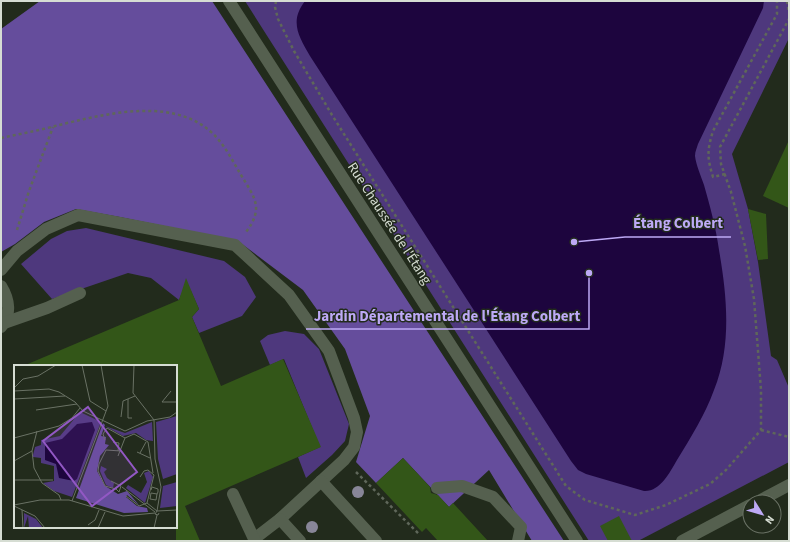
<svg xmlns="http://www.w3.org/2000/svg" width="790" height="542" font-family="'Source Sans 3',sans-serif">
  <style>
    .green { fill: #4e387d }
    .forest { fill: #654d9c }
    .water { fill: #1d053e }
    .building { fill: #335618 }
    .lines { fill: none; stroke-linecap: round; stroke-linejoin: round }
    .path { stroke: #5f675a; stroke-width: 2.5; stroke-dasharray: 3 3; stroke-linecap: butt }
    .minor { stroke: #55604f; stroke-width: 12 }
    .tree { fill: #888698 }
    .labels { text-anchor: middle; stroke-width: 3; stroke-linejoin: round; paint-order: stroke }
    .street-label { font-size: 14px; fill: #d6ddd3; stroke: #222b1c }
    .inset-road { fill: none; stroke: #6a7265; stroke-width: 1 }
    .view { fill: #9258c4; fill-opacity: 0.15; stroke: #9258c4; stroke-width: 2 }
    .inset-edge { fill: none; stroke: #d6ddd3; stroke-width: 2 }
    .leader { fill: none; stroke: #bda9f5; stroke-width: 1.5 }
    .callout-dot { fill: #bda9f5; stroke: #222b1c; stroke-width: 1.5 }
    .callout-label { font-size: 15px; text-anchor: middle; font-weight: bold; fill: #bda9f5; stroke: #222b1c; stroke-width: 3; stroke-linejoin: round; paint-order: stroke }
  </style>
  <rect width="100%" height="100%" fill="#222b1c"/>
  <!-- green -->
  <g class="green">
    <polygon points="245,1 789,1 789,38 732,154 748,209 758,262 771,356 777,360 789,388 789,462 638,541 589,541"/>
    <polygon points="86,228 224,261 245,277 256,297 242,316 199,333 192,317 199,309 191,291 181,295 179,300 151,278 128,273 52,299 21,264 51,239 67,231"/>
    <polygon points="285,331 304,334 319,349 349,424 345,441 332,455 306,478 298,457 320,447 284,359 270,365 260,341 268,335"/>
  </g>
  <!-- forest -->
  <polygon class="forest" points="40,1 212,1 564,541 532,541 489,470 449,507 403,458 376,483 356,462 370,416 345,349 303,290 238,241 120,217 76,209 44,222 15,244 1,252 1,29"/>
  <!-- water -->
  <path class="water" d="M 305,1 L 764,1 L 763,8 L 698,144 C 697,148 695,151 695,156 C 696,165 701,176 704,185 C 710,206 716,228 719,250 C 727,296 732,345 714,390 C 705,415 691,437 677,460 C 670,472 660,492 644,491 L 586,474 L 578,470 L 571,461 L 310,56 C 299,36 289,22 305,1 Z"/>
  <!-- building -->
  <g class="building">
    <polygon points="789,140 789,208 763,196"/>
    <polygon points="748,209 766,214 768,259 758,260"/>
    <polygon points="186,278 199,309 192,317 221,386 283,359 321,447 185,506 200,541 176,541 176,366 23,366 179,300"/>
    <polygon points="403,458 430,487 431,493 438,495 449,507 453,503 488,541 438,541 426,528 422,532 376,483"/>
    <polygon points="619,516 632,541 608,541 600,526"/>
  </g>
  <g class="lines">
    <!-- path -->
    <g class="path">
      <polyline points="276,1 275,7 278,19 294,51 332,115 566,486 585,500 635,515 666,505 710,484 726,470 761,430 761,390 754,299 745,246 731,192 721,164 720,147 789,19"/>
      <polyline points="787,1 789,13"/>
      <path d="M 1,138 C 19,134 37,131 55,126 C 101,115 169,96 210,131 C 224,143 232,160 241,175 C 255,198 264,208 246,232"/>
      <path d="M 725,174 L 713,177 C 707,157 707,151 713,131 L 777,14 L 777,1"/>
      <polyline points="17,230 29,191 53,127"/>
      <polyline points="761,430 789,437"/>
      <polyline points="356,472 419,534"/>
    </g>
    <!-- minor -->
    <g class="minor">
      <polyline points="229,1 577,541"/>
      <polyline points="1,270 17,251 46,229 78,215 235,245 289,295 329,351 354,418 357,432 354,447 344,460 280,519 254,539"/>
      <path d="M 1,286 C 9,299 12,315 1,327"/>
      <polyline points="4,323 47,308 80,293"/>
      <polyline points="321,481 376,541"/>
      <polyline points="437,488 462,486 493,497 521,527 518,541"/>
      <polyline points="233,494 255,541"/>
      <polyline points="757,502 789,485"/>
      <polyline points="280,519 300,541"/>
      <polyline points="682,541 750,505"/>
    </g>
  </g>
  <!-- trees -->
  <g class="tree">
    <circle cx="358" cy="492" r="6"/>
    <circle cx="312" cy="527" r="6"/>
  </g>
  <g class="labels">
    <!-- street labels -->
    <g class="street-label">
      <text transform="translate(390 223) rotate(57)" y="5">Rue Chaussée de l'Étang</text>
    </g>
  </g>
  <!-- overview -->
  <g transform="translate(14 365)">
    <rect width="163" height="163" fill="#222b1c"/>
    <path d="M 66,47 L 87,57 L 58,132 L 40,126 L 29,118 L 40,116 L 40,101 L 27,98 L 27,93 L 19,92 L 19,90 L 21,82 L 27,80 L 27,75 L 46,71 ZM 163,51 L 163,109 L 149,114 L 144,94 L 142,57 ZM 138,57 L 139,76 L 132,75 L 122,68 L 109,71 L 91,61 L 111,68 ZM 87,101 L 93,104 L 90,107 L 93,113 L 100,118 L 99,123 L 92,120 L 86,106 ZM 135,106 L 139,112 L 131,138 L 112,123 L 114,120 L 127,128 L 133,117 L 130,108 ZM 163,117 L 163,141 L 146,143 L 149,121 ZM 10,148 L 22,154 L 29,163 L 15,163 L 14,151 L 10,163 Z" fill="#4e387d"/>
    <path d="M 89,58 L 91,60 L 87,71 L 92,72 L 91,79 L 95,80 L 86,91 L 83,106 L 91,121 L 104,129 L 113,126 L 125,140 L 113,130 L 112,132 L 123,141 L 133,143 L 134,147 L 110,148 L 62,133 Z" fill="#654d9c"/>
    <path d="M 78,57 L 81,65 L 63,114 L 60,116 L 45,113 L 42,99 L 31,95 L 31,78 L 48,74 L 63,59 Z" fill="#1d053e"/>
    <path class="inset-road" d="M 68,0 L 76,36 L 92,46M 120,0 L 119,28 L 140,55 L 141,94 L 147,122 L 143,146M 0,23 L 9,14 L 24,11 L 42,0M 0,26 L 35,24 L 45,27 L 61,37 L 69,46 L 111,66 L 133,56 L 156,52 L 163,47M 157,26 L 148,37 L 163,37M 0,34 L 51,31M 114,34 L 114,53 L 118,53M 22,45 L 63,39M 107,52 L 109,36 L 121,31M 23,66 L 18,86 L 20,103 L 28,118 L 45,130 L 47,135M 0,73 L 45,61 L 58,53 L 66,43M 91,75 L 89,69 L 93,63 L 111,73 L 120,69 L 134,77 L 139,108M 99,77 L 105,78 L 104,86M 123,87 L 136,93M 126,88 L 132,77M 104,91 L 111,73M 0,96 L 18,86M 0,115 L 39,115M 97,116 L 107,121 L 105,127 L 102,124 L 105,120M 108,122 L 141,147M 102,124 L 91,121 L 84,106 L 85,99 L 92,85 L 107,86M 137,125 L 138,122 L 144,124 L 144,127 L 143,129 L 142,135 L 136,134 L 137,128 L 143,129M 112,131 L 125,141 L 133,138 L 140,110 L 134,105 L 130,106 L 126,112M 58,136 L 94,41 L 87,0M 133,138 L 143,146M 0,140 L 26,135 L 55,135 L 109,151 L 141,148M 0,141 L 21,151 L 31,163M 8,145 L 9,163M 145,148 L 144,150 L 141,149 L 143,146 L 163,145M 74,160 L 81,155 L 85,145M 84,163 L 91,147M 140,163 L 143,150"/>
    <path class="view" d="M 74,42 L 123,107 L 78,141 L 29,76 Z"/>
    <rect width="163" height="163" class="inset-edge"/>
  </g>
  <!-- callouts -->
  <path class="leader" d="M574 242L625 237H731M589 273L589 329H306"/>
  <g class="callout-dot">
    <circle cx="574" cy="242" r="4"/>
    <circle cx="589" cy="273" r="4"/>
  </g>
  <g class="callout-label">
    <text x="678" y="228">Étang Colbert</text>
    <text x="447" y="321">Jardin Départemental de l'Étang Colbert</text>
  </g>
  <!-- border -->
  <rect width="790" height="542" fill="none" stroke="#d6ddd3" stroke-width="4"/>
  <!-- north arrow -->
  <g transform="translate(762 514) rotate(127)"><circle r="19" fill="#222b1c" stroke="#6a7265"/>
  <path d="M0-3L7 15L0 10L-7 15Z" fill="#bda9f5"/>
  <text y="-6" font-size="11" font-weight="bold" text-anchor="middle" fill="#d6ddd3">N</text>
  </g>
</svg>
